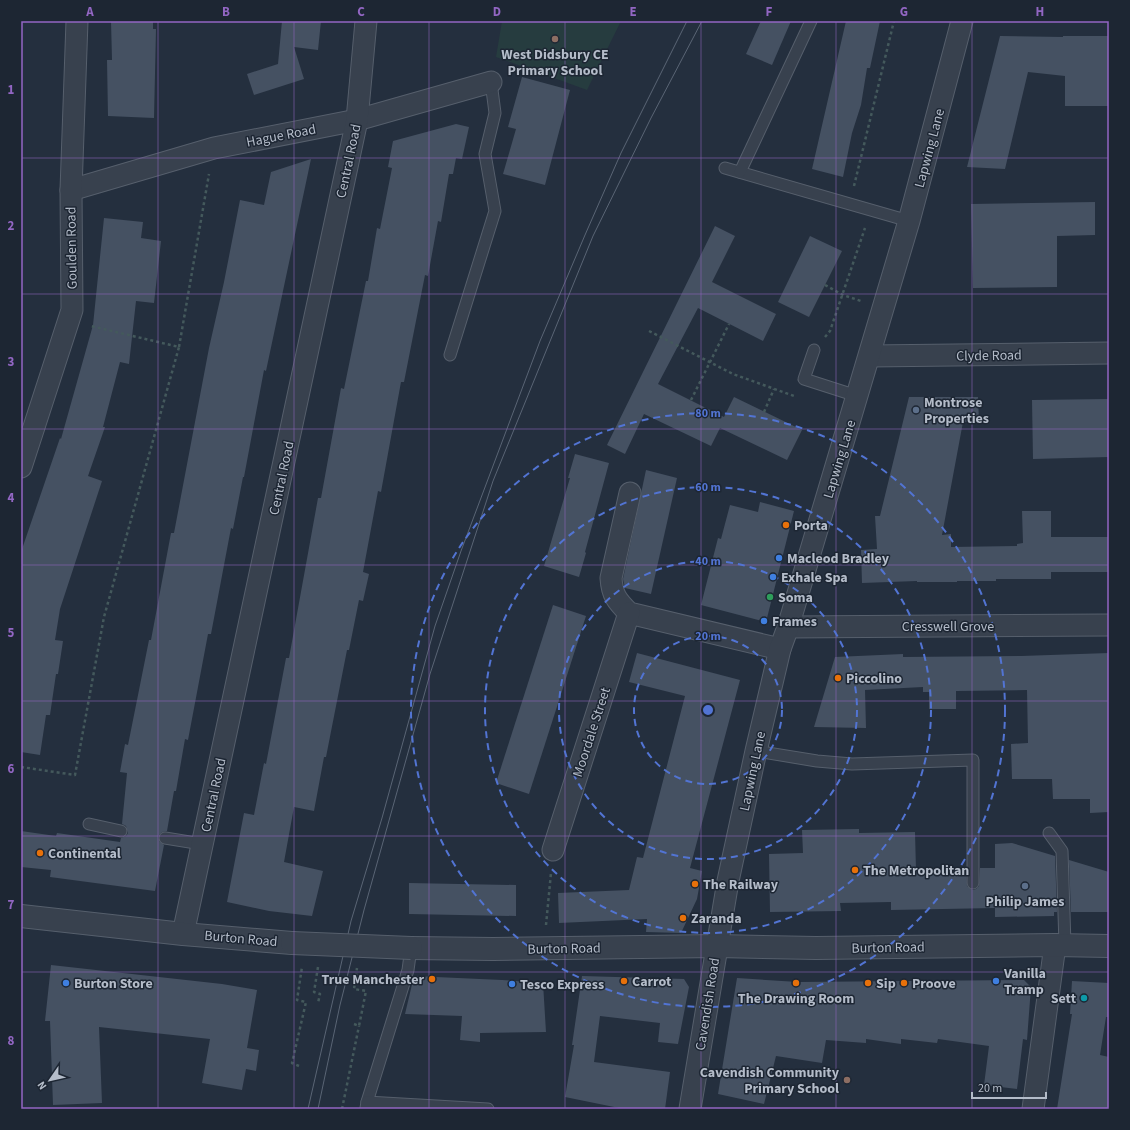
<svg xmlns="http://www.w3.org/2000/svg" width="1130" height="1130" font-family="'Source Sans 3',sans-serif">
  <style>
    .green { fill: #263c3f }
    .building { fill: #455162 }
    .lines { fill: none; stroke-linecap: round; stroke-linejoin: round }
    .service-casing { stroke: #565f6c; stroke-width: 13 }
    .minor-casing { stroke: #565f6c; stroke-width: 23 }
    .tertiary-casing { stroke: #565f6c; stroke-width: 24 }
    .path { stroke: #44595c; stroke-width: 2.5; stroke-dasharray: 3 3; stroke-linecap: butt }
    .service { stroke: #38414e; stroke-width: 11 }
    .minor { stroke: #38414e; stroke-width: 21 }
    .tertiary { stroke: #38414e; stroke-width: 22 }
    .tram { stroke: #5a6575; stroke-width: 1 }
    .tertiary-bridge-casing { stroke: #565f6c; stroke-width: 24; stroke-linecap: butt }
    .tertiary-bridge { stroke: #38414e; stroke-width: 22 }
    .grid { fill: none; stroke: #9266c3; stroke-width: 1; stroke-opacity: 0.55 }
    .ring { fill: none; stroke: #5274d3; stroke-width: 2; stroke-dasharray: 7 5 }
    .education-dot { fill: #8d6e63; stroke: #1d2633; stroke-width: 1.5 }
    .service-dot { fill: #5c6f8a; stroke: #1d2633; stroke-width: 1.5 }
    .food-dot { fill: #e8710a; stroke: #1d2633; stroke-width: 1.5 }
    .shop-dot { fill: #3f7fe0; stroke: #1d2633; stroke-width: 1.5 }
    .leisure-dot { fill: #2e9e5b; stroke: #1d2633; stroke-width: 1.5 }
    .culture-dot { fill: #0f9aa8; stroke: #1d2633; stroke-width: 1.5 }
    .labels { text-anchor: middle; stroke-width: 3; stroke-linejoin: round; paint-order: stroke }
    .poi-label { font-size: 14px; font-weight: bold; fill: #b4bcc9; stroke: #1d2633; text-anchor: start }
    .street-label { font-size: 14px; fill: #b4bcc9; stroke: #1d2633 }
    .centre { fill: #5274d3; stroke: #1d2633; stroke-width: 2 }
    .ring-label { font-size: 12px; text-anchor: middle; font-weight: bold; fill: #5274d3; stroke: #1d2633; stroke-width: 3; stroke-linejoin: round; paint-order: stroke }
    .neatline { fill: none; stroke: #9266c3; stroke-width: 1.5 }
    .grid-label { font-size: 13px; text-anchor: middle; font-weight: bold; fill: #9266c3 }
  </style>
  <rect width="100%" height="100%" fill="#242f3e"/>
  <!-- green -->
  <polygon class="green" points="502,21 621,21 587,90 496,57"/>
  <!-- building -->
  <g class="building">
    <polygon points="111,21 153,21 153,29 156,29 154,118 108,116 107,60 112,60"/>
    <polygon points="282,21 321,21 318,50 294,47 304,79 254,95 247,74 278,64"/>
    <polygon points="761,21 791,21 772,65 746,54"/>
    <polygon points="846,21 880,21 870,68 867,68 861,105 852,133 843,177 812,169"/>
    <polygon points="1000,36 1063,37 1063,36 1109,36 1108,106 1065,106 1065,76 1028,72 1005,169 967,167"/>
    <polygon points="522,77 570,90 545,185 503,174 516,129 508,127"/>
    <polygon points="456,124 469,127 462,159 456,158 453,174 449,174 441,222 438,221 428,276 425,275 404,382 401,382 381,492 378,491 363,572 369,574 363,601 359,600 349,650 347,650 326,757 324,757 314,811 294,807 284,862 323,871 312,916 269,911 227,902 244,813 254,815 264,763 266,764 286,658 289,658 318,498 321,498 341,388 344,389 366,281 368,281 377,228 380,229 392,168 388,167 393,141"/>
    <polygon points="311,159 266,371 264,370 244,477 243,477 233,529 231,528 211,634 208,634 188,740 185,739 176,791 174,791 167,831 162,832 158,836 159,841 164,845 155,891 50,877 51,870 21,867 21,831 56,836 57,833 120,842 121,838 126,836 128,833 126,826 122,824 127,773 120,772 125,744 128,745 149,640 151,640 171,533 174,533 209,348 224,282 240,200 264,205 271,172"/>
    <polygon points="1095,202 1095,235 1057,236 1057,287 973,288 971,204"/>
    <polygon points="104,218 143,222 141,238 161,241 154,303 136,301 129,364 120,362 103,427 105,427 88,476 102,481 60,609 55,640 63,641 58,674 56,674 50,715 46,715 40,755 21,752 21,552 60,438 61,439 93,325"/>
    <polygon points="715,226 735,236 712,282 776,314 763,341 698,308 658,384 724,417 734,397 802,430 787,460 720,428 711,446 644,414 625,454 607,445"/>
    <polygon points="810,236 842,251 809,317 778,302"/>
    <polygon points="909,397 978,397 979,422 963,422 942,535 951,534 951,547 1017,546 1017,544 1023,543 1022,511 1051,511 1051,537 1109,537 1109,572 1051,572 1051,579 996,579 996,581 957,581 957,582 917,582 917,581 862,583 861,550 877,549 875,516 880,516"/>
    <polygon points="1109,399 1109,457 1033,459 1032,400"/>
    <polygon points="575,454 609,463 585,552 586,553 579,577 544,566 570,478 568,478"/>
    <polygon points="646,470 677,478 651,594 625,588 623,579"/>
    <polygon points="760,502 794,511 766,622 701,605 718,538 721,539 730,505 758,512"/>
    <polygon points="553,605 586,616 529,794 496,783"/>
    <polygon points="637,653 740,680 690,868 702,871 697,899 681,933 646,932 647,919 559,923 558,893 629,890 637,857 643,858 685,696 629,682"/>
    <polygon points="1109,653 1109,812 1090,813 1090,799 1053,799 1052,779 1012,779 1011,744 1028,743 1027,690 956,691 956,709 929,709 929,692 923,692 923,687 865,690 866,728 814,727 835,657 903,654 903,657 1021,656"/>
    <polygon points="859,829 859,833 915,832 916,870 966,869 967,886 973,890 976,889 979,886 980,868 995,868 995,844 1012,843 1055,856 1057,912 1054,912 1054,916 995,917 995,908 891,910 891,902 840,903 841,911 770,912 769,854 803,853 802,830"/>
    <polygon points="1069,860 1109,872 1109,912 1071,912"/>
    <polygon points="409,883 516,885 516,916 409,914"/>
    <polygon points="51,965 222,984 257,990 247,1048 259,1050 256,1071 246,1069 242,1090 202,1083 210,1039 99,1027 102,1103 53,1105 50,1021 45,1021"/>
    <polygon points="414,976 502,980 543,983 546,1032 480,1033 480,1042 460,1040 462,1016 405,1014"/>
    <polygon points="582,976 684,979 689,987 678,1044 658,1042 660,1023 600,1016 594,1062 670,1072 665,1109 624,1109 565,1097 574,1045 572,1045"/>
    <polygon points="737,978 798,982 1024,980 1031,987 1027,1040 1023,1039 1017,1089 984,1085 989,1046 938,1039 937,1043 901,1039 901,1044 866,1039 866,1043 826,1040 822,1063 776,1056 764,1104 718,1094"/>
    <polygon points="1072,981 1109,983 1109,1017 1106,1017 1100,1055 1109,1057 1109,1109 1057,1109 1072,1014 1070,1014"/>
  </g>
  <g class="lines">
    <!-- service casing -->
    <g class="service-casing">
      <g id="service">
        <polyline points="725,168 909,221"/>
        <polyline points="740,172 811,21"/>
        <polyline points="814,350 804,379 857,396"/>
        <polyline points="450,355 495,211 485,154 495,113 491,82"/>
        <polyline points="756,751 817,761 852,764 973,760 973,883"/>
        <polyline points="89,824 121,831"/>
        <polyline points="1049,833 1062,851 1065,945"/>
        <polyline points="165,838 202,844"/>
        <polyline points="367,1102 408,970 411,948"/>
        <polyline points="366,1108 367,1102 488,1109"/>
      </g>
    </g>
    <!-- minor casing -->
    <g class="minor-casing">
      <g id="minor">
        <polyline points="71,190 214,148 357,120 491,82"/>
        <polyline points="870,356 1109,353"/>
        <polyline points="21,467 72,310 71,190 77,21"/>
        <path d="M 630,493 L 611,578 C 612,595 617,601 629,613 L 780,649"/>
        <polyline points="788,627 1109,625"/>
        <polyline points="553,850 629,613"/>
        <polyline points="183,934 357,120 366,21"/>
        <polyline points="690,1109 728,881 756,751 780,649 788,627 909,221 962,21"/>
        <polyline points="1033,1109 1055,945"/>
      </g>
    </g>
    <!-- tertiary casing -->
    <g class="tertiary-casing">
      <g id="tertiary">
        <polyline points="21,916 183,934 292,943"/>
        <polyline points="411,948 493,949 717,946 816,948 1055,945 1109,946"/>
      </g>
    </g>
    <!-- path -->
    <g class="path">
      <polyline points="854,186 894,21"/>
      <polyline points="825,285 843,295 861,301"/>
      <polyline points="649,331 733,374 794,396"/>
      <polyline points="825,337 830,331 865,228"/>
      <polyline points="179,347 209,174"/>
      <polyline points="691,400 729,324"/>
      <polyline points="764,412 774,389"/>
      <polyline points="21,767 75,775 104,617 179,347 91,326"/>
      <polyline points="546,925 551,873"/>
      <polyline points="318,967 314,992 320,994 318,1003"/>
      <polyline points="354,1024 359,1026 366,991 354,989 357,968"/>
      <polyline points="299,1066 292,1063 306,1002 297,1000 302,967"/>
      <polyline points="342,1109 359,1026"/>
    </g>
    <!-- service -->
    <use href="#service" class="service"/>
    <!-- minor -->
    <use href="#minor" class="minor"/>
    <!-- tertiary -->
    <use href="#tertiary" class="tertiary"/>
    <!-- tram -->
    <g class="tram">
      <polyline points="308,1109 351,921 382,818 435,626 461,551 540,341 585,235 621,153 687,21"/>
      <polyline points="318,1109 340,1005 364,910 430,674 493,481 593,236 651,118 702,21"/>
    </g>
    <!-- tertiary-bridge casing -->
    <g class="tertiary-bridge-casing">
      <polyline id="tertiary-bridge" points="292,943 411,948"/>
    </g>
    <!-- tertiary-bridge -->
    <use href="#tertiary-bridge" class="tertiary-bridge"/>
  </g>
  <!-- grid -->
  <path class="grid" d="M 158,21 L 158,1109M 294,21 L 294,1109M 429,21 L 429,1109M 565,21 L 565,1109M 701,21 L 701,1109M 836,21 L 836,1109M 972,21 L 972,1109M 21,158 L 1109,158M 21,294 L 1109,294M 21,429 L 1109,429M 21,565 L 1109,565M 21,701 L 1109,701M 21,836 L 1109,836M 21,972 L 1109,972"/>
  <!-- distance rings -->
  <g class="ring">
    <circle cx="708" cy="710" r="74"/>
    <circle cx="708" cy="710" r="149"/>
    <circle cx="708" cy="710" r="223"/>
    <circle cx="708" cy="710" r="297"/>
  </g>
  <!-- markers -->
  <g class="education-dot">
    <circle cx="555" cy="39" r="4"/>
    <circle cx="847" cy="1080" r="4"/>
  </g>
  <g class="service-dot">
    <circle cx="916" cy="410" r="4"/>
    <circle cx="1025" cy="886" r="4"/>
  </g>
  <g class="food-dot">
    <circle cx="786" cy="525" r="4"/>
    <circle cx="838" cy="678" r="4"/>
    <circle cx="40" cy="853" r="4"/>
    <circle cx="855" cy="870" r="4"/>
    <circle cx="695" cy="884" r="4"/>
    <circle cx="683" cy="918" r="4"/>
    <circle cx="432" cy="979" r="4"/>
    <circle cx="624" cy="981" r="4"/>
    <circle cx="796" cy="983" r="4"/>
    <circle cx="868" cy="983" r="4"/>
    <circle cx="904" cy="983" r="4"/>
  </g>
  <g class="shop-dot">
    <circle cx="779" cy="558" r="4"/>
    <circle cx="773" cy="577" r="4"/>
    <circle cx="764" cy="621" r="4"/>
    <circle cx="996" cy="981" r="4"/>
    <circle cx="66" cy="983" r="4"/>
    <circle cx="512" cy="984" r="4"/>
  </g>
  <circle class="leisure-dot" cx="770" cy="597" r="4"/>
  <circle class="culture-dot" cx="1084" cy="998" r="4"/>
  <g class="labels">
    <!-- poi labels -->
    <g class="poi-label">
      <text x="555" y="59" text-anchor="middle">West Didsbury CE<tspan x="555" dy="16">Primary School</tspan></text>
      <text x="924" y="407">Montrose<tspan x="924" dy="16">Properties</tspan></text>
      <text x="794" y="530">Porta</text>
      <text x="787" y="563">Macleod Bradley</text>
      <text x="781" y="582">Exhale Spa</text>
      <text x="778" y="602">Soma</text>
      <text x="772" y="626">Frames</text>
      <text x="846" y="683">Piccolino</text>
      <text x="48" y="858">Continental</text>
      <text x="863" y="875">The Metropolitan</text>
      <text x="703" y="889">The Railway</text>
      <text x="1025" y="906" text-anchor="middle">Philip James</text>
      <text x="691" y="923">Zaranda</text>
      <text x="1004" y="978">Vanilla<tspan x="1004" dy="16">Tramp</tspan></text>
      <text x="424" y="984" text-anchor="end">True Manchester</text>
      <text x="632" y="986">Carrot</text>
      <text x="74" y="988">Burton Store</text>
      <text x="876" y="988">Sip</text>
      <text x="912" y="988">Proove</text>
      <text x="520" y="989">Tesco Express</text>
      <text x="796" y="1003" text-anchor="middle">The Drawing Room</text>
      <text x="1076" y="1003" text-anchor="end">Sett</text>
      <text x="839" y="1077" text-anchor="end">Cavendish Community<tspan x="839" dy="16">Primary School</tspan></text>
    </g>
    <!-- street labels -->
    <g class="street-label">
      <text transform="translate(281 135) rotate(-11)" y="5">Hague Road</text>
      <text transform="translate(929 148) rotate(-75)" y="5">Lapwing Lane</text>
      <text transform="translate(348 161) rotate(-78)" y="5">Central Road</text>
      <text transform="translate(71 248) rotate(-91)" y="5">Goulden Road</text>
      <text transform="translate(989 355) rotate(-1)" y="5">Clyde Road</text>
      <text transform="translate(839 459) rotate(-73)" y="5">Lapwing Lane</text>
      <text transform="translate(281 478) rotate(-78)" y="5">Central Road</text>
      <text x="948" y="631">Cresswell Grove</text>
      <text transform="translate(591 732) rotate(-72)" y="5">Moordale Street</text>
      <text transform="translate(752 771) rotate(-78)" y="5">Lapwing Lane</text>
      <text transform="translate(213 795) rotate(-78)" y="5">Central Road</text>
      <text transform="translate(241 938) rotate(5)" y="5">Burton Road</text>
      <text transform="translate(888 947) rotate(-1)" y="5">Burton Road</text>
      <text transform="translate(564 948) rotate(-1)" y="5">Burton Road</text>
      <text transform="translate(707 1004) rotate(-81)" y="5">Cavendish Road</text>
    </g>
  </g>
  <circle cx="708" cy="710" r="6" class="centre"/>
  <g class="ring-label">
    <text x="708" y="417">80 m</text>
    <text x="708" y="491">60 m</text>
    <text x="708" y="565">40 m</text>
    <text x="708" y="640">20 m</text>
  </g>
  <!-- border -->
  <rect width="1130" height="1130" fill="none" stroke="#1d2633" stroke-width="44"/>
  <!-- north arrow -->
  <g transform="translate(50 1080) rotate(236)" stroke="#1d2633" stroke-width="3" paint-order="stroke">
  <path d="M0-3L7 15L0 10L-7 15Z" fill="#b4bcc9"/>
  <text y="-6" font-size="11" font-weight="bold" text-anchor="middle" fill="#b4bcc9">N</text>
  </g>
  <!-- scale -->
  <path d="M972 1092v6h74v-6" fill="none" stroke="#b4bcc9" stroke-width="2"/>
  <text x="978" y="1092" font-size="12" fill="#b4bcc9" stroke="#1d2633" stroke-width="3" paint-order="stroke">20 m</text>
  <rect x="22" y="22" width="1086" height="1086" class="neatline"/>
  <g class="grid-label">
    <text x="90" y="16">A</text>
    <text x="226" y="16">B</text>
    <text x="361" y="16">C</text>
    <text x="497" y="16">D</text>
    <text x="633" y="16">E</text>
    <text x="769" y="16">F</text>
    <text x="904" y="16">G</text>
    <text x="1040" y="16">H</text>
    <text x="11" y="94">1</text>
    <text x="11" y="230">2</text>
    <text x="11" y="366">3</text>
    <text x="11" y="502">4</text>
    <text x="11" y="637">5</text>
    <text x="11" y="773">6</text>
    <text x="11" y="909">7</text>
    <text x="11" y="1045">8</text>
  </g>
</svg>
